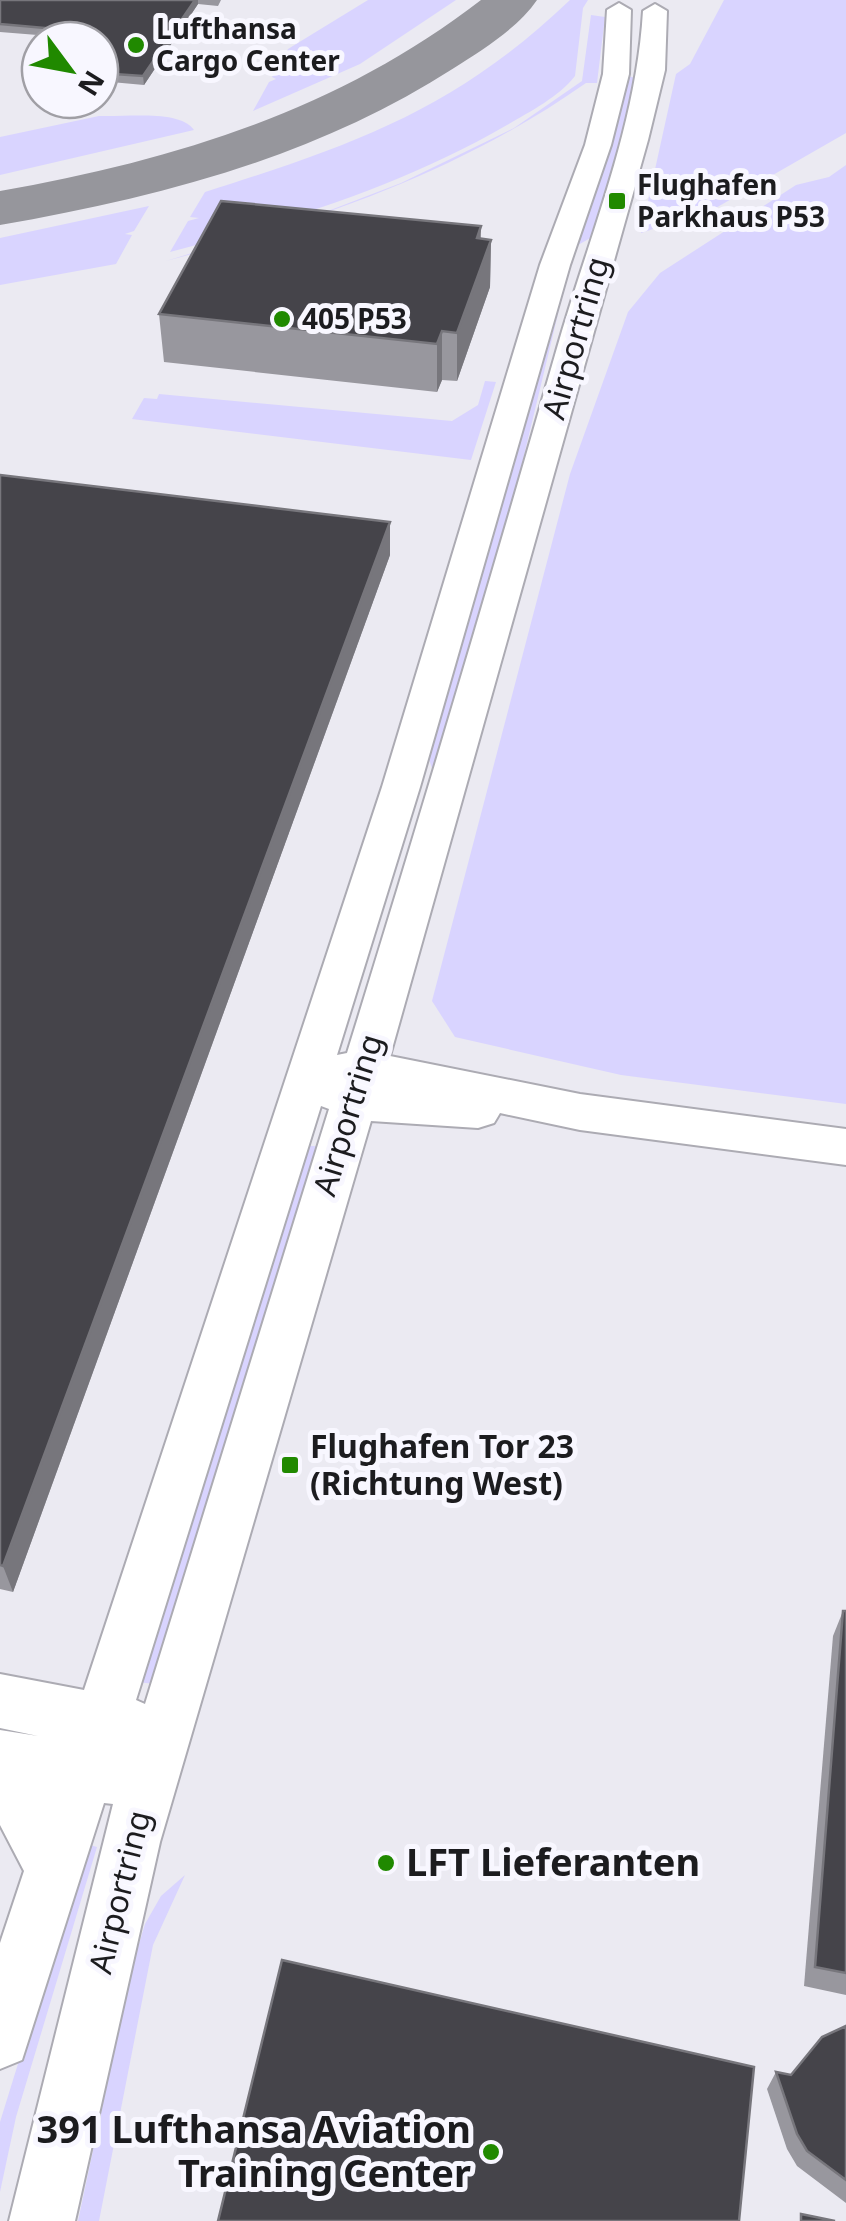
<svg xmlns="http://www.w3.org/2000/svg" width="846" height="2221" font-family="'Noto Sans',sans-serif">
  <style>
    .green { fill: #d9d4ff }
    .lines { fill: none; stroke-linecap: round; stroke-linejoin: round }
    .taxiway { fill: #96969c; fill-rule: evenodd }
    .minor-casing { stroke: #acabb3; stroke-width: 4 }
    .minor { fill: #fff; fill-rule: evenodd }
    .wall { fill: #98979e }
    .shaded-wall { fill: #77767c }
    .building { fill: #45444a; stroke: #77767c; stroke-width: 2.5 }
    .poi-dot { fill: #208900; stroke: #f8f7ff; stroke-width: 4 }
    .labels { text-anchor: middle; stroke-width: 10; stroke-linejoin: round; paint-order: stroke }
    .far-poi-label { font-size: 28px; font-weight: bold; fill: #1c1c1f; stroke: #f8f7ff; text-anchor: start }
    .street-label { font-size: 32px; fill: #1c1c1f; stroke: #f8f7ff }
    .poi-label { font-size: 32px; font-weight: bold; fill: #1c1c1f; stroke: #f8f7ff; text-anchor: start }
    .near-poi-label { font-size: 38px; font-weight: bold; fill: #1c1c1f; stroke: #f8f7ff; text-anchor: start }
  </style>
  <rect width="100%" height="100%" fill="#ebeaf2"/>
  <!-- green -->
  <g class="green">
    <polygon points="368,0 456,0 360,64 253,111 269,82 276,79 272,77 288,49"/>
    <path d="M 570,0 L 588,0 L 583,8 L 575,76 C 559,97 529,112 507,125 C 402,186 287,221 170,252 L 188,221 L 199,218 L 190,217 L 205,192 C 353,145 455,110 570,0 Z"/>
    <polygon points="724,0 846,0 846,133 714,209 641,233 676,74 690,64"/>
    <path d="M 591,15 L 605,17 L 597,83 L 586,83 C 458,173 316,221 166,261 L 328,211 L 401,183 L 514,128 L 582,81 Z"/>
    <polygon points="628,76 639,79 594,236 578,245"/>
    <path d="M 99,116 C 130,117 180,110 194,130 L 0,175 L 0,137 Z"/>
    <polygon points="846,165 846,1104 621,1075 455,1037 432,1001 570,474 628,312 660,273 796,185 829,177"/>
    <polygon points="149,206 134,231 125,234 132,235 116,264 0,285 0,238"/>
    <polygon points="559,310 519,476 458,682 435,778 428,756"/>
    <polygon points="485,381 496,382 471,460 132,419 144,398 157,399 159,394 452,421 478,405"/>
    <polygon points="302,1145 323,1147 155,1684 137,1682"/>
    <polygon points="86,1844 97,1847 16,2117 0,2192 0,2122"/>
    <polygon points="185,1875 153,1945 99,2221 78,2221 132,1967 145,1924 161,1896"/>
  </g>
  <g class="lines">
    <!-- taxiway -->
    <path class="taxiway" d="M 481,0 L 537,0 C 518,28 482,50 454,68 C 316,157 160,197 0,225 L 0,191 C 175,160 339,110 481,0 Z"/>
    <!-- minor casing -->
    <g class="minor-casing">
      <path id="minor" d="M 619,3 L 631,10 L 629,74 L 611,145 L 570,265 L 420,787 L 337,1055 L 347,1053 C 419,821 488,588 555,355 C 587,241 636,130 643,11 L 655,4 L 667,11 L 665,70 L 648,140 L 390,1056 L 580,1094 L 846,1129 L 846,1165 L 580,1130 L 500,1113 L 494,1123 L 478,1128 L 371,1121 L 160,1842 L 75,2221 L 9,2221 L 113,1804 L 104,1803 L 22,2060 L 0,2069 L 0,1943 L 24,1871 L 0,1825 L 0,1730 L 38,1736 L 0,1728 L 0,1674 L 84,1690 L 382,787 L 540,265 L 585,145 L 603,74 L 607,10 ZM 321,1106 L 329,1109 L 145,1704 L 136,1700 Z"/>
    </g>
    <!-- minor -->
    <use href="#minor" class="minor"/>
  </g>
  <!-- wall -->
  <g class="wall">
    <polygon points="0,0 221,0 218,6 198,4 144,85 100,81 100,40 0,32"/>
    <polygon points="481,239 491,240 490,287 457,381 442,380 437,392 164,362 159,314"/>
    <polygon points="0,475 390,555 13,1592 0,1589"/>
    <polygon points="843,1611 846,1611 846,1995 804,1986 833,1636"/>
    <polygon points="846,2026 846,2203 797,2166 787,2149 767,2089 776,2072 791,2075"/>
  </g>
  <!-- shaded-wall -->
  <g class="shaded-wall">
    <polygon points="195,0 198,0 198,4 144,85 143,76"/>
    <polygon points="481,226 480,270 491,240 490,287 457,381 457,333 477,238"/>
    <polygon points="442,331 442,380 437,392 437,344"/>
    <polygon points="390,522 390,555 13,1592 3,1566"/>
  </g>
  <!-- building -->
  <g class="building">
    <polygon points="0,0 195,0 143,76 100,73 100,40 72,40 79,31 0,24"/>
    <polygon points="221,201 481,226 477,238 491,240 457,333 442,331 437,344 159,314"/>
    <polygon points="0,475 390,522 3,1566 0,1565"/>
    <polygon points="843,1611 846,1611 846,1973 815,1967"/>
    <polygon points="282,1960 754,2067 739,2221 218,2221"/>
    <polygon points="846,2026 846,2180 807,2151 797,2134 776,2072 791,2075 822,2037"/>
    <polygon points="801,2214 835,2221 801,2221"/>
  </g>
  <!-- markers -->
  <g class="poi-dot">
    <circle cx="136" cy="45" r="10"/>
    <rect x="607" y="191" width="20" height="20" rx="5"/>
    <circle cx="282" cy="319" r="10"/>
    <rect x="280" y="1455" width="20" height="20" rx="5"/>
    <circle cx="386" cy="1863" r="10"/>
    <circle cx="491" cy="2152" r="10"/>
  </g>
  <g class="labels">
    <!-- far-poi labels -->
    <g class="far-poi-label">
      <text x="156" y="39">Lufthansa<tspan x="156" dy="32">Cargo Center</tspan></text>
      <text x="637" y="195">Flughafen<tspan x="637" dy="32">Parkhaus P53</tspan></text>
      <text x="302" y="329">405 P53</text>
    </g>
    <!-- street labels -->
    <g class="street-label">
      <text transform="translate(576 338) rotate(-74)" y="11">Airportring</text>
      <text transform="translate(348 1115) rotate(-73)" y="11">Airportring</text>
      <text transform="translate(120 1892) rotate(-76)" y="11">Airportring</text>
    </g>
    <!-- poi labels -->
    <g class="poi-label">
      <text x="310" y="1458">Flughafen Tor 23<tspan x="310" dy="37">(Richtung West)</tspan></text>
    </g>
    <!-- near-poi labels -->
    <g class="near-poi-label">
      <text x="406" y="1876">LFT Lieferanten</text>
      <text x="471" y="2143" text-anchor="end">391 Lufthansa Aviation<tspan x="471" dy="44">Training Center</tspan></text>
    </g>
  </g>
  <!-- north arrow -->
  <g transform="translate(70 70) rotate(122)"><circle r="48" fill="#f8f7ff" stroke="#a09fa5" stroke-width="2.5"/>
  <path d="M0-8L18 38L0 25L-18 38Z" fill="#208900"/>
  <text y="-15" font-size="28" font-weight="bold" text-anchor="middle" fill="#1c1c1f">N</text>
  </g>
</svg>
